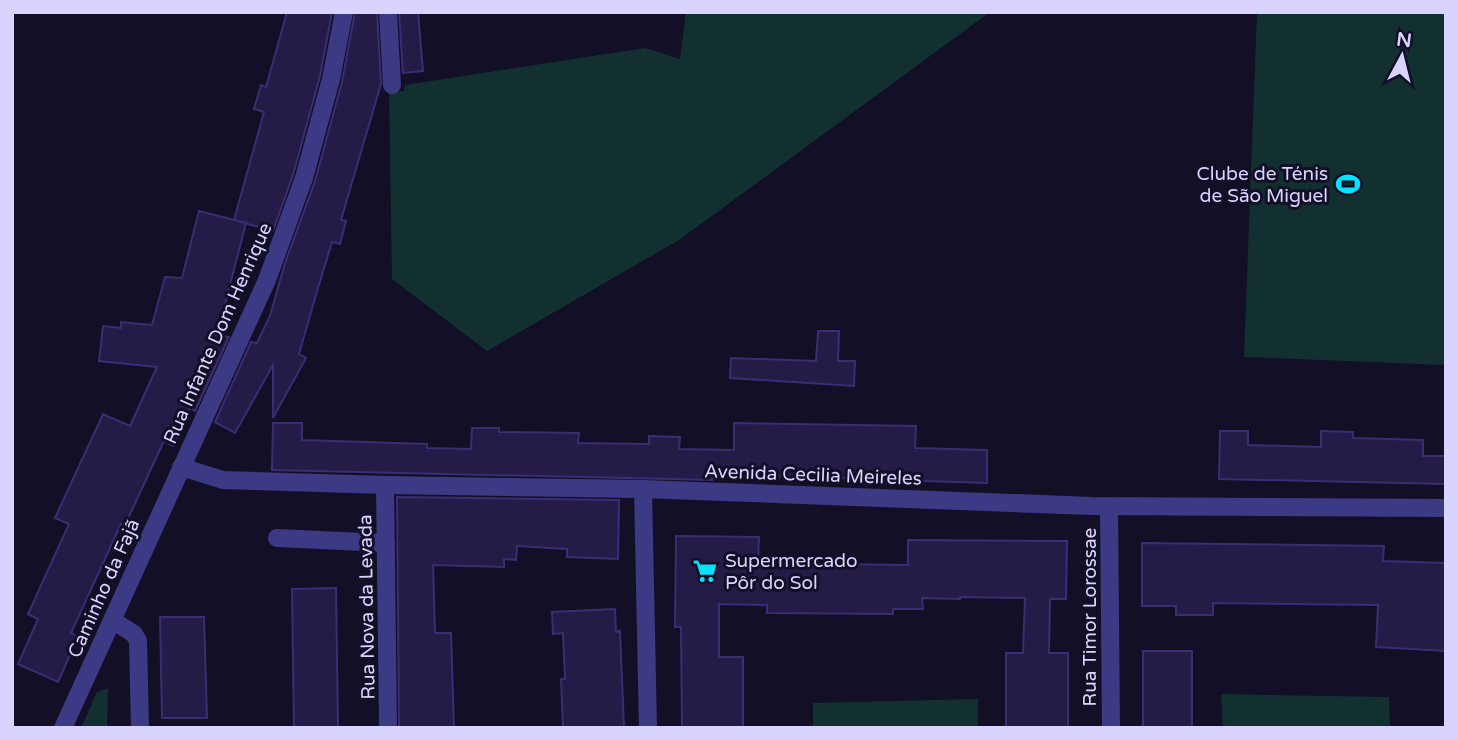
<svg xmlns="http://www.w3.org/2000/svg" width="1458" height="740" font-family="'Varela Round',sans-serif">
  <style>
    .green { fill: #12302f }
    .building { fill: #241b47; stroke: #3b2d73; stroke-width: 2 }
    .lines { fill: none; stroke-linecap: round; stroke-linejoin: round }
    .minor { stroke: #3d3a85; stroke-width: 18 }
    .labels { text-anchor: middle; stroke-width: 6; stroke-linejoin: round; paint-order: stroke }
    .poi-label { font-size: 19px; fill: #d9d4ff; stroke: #130f26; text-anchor: end }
    .street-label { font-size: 19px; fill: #d9d4ff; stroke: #130f26 }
  </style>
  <rect width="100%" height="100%" fill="#130f26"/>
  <!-- green -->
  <g class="green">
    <polygon points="686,12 986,12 986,15 679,240 487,351 392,279 389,92 404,91 405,85 645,48 680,59"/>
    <polygon points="1257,12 1446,12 1446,365 1244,357"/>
    <polygon points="108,688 107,728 81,728 97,692"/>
    <polygon points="1221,694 1389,697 1390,728 1223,728"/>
    <polygon points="978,699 978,728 813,728 813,703"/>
  </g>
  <!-- building -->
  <g class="building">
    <polygon points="287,12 332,12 320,76 293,175 273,231 234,220 264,112 254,109 261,85 266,87"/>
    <polygon points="355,12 377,12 381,84 341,220 346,221 340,244 332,242 318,288 299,354 306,358 273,418 273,365 235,433 215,422 251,342 257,343 270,316 285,263 315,181 342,82"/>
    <polygon points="399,12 418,12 423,71 403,73"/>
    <polygon points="199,211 246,223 217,335 229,337 195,411 190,408 173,446 164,441 125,525 121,524 71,633 78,637 58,682 18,664 38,619 28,614 69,524 55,518 103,414 130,426 157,367 99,361 103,326 121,328 121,322 152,325 165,277 182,278"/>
    <polygon points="818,331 839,331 838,361 855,361 854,386 730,378 731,358 816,361"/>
    <polygon points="273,423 302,423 302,440 427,444 427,448 471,449 472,428 499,428 499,432 579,433 578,443 649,444 649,436 680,437 679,449 734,450 734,423 916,426 915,448 987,450 987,483 800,477 712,475 712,480 272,470"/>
    <polygon points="1220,431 1248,431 1248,445 1321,447 1321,431 1353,432 1353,438 1423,440 1423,456 1446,456 1446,484 1219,479"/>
    <polygon points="397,497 619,500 618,559 567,557 567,549 517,546 516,560 504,559 504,567 433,565 435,633 451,633 454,728 399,728"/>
    <polygon points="676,536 759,537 758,563 908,565 908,540 1067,541 1066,599 1050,599 1049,653 1068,653 1068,728 1006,728 1006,653 1023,653 1025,598 960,597 960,599 922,598 923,609 893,609 893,614 767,613 767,605 719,604 719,657 743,657 743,728 682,728 681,627 675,627"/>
    <polygon points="1142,543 1384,546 1383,561 1446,563 1446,651 1376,647 1378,605 1213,603 1213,615 1176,615 1176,606 1142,606"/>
    <polygon points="336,588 338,728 294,728 292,589"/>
    <polygon points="615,609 616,632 620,631 624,728 563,727 561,679 565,679 563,633 553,634 552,612"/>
    <polygon points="160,617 204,617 207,718 162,718"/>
    <rect x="1143" y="651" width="49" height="77"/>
  </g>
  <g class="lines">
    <!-- minor -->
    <g class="minor">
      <polyline points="388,12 392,85"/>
      <polyline points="181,467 223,480 385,485 643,489 1092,506 1446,508"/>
      <polyline points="385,485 388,728"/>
      <polyline points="643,489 648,728"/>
      <polyline points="1109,506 1111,728"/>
      <polyline points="277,538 386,543"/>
      <polyline points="112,620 134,634 138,641 140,728"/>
      <polyline points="63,728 267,280 304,178 331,79 344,12"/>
    </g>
  </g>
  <!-- icons -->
  <defs>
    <g id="stadium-bare" transform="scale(1.89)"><path d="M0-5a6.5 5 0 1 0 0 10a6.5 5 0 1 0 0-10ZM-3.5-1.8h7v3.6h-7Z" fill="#00e5ff" stroke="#130f26" stroke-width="2.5" paint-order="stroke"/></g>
    <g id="supermarket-bare" transform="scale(1.89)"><path d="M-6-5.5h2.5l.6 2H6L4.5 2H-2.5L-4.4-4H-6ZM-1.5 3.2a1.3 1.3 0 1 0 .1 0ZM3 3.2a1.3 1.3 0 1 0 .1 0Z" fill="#00e5ff" stroke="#130f26" stroke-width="2.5" paint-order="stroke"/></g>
  </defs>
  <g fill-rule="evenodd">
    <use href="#stadium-bare" x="1348" y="184"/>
    <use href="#supermarket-bare" x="705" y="571"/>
  </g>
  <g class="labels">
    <!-- poi labels -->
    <g class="poi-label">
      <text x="1328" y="180">Clube de Ténis<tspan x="1328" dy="22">de São Miguel</tspan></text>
      <text x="725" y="567" text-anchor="start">Supermercado<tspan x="725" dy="22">Pôr do Sol</tspan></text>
    </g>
    <!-- street labels -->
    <g class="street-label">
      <text transform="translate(217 333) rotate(-66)" y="7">Rua Infante Dom Henrique</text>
      <text transform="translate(813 474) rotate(2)" y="7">Avenida Cecilia Meireles</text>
      <text transform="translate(103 588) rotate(-66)" y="7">Caminho da Fajã</text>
      <text transform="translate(366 607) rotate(-91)" y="7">Rua Nova da Levada</text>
      <text transform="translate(1089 617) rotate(-90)" y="7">Rua Timor Lorossae</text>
    </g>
  </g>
  <!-- border -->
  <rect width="1458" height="740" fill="none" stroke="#d9d4ff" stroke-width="28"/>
  <!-- north arrow -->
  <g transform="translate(1402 56) rotate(7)" stroke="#130f26" stroke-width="5" paint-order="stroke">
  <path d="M0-5L12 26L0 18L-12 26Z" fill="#d9d4ff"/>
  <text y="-10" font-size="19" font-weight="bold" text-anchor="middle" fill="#d9d4ff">N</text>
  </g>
</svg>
